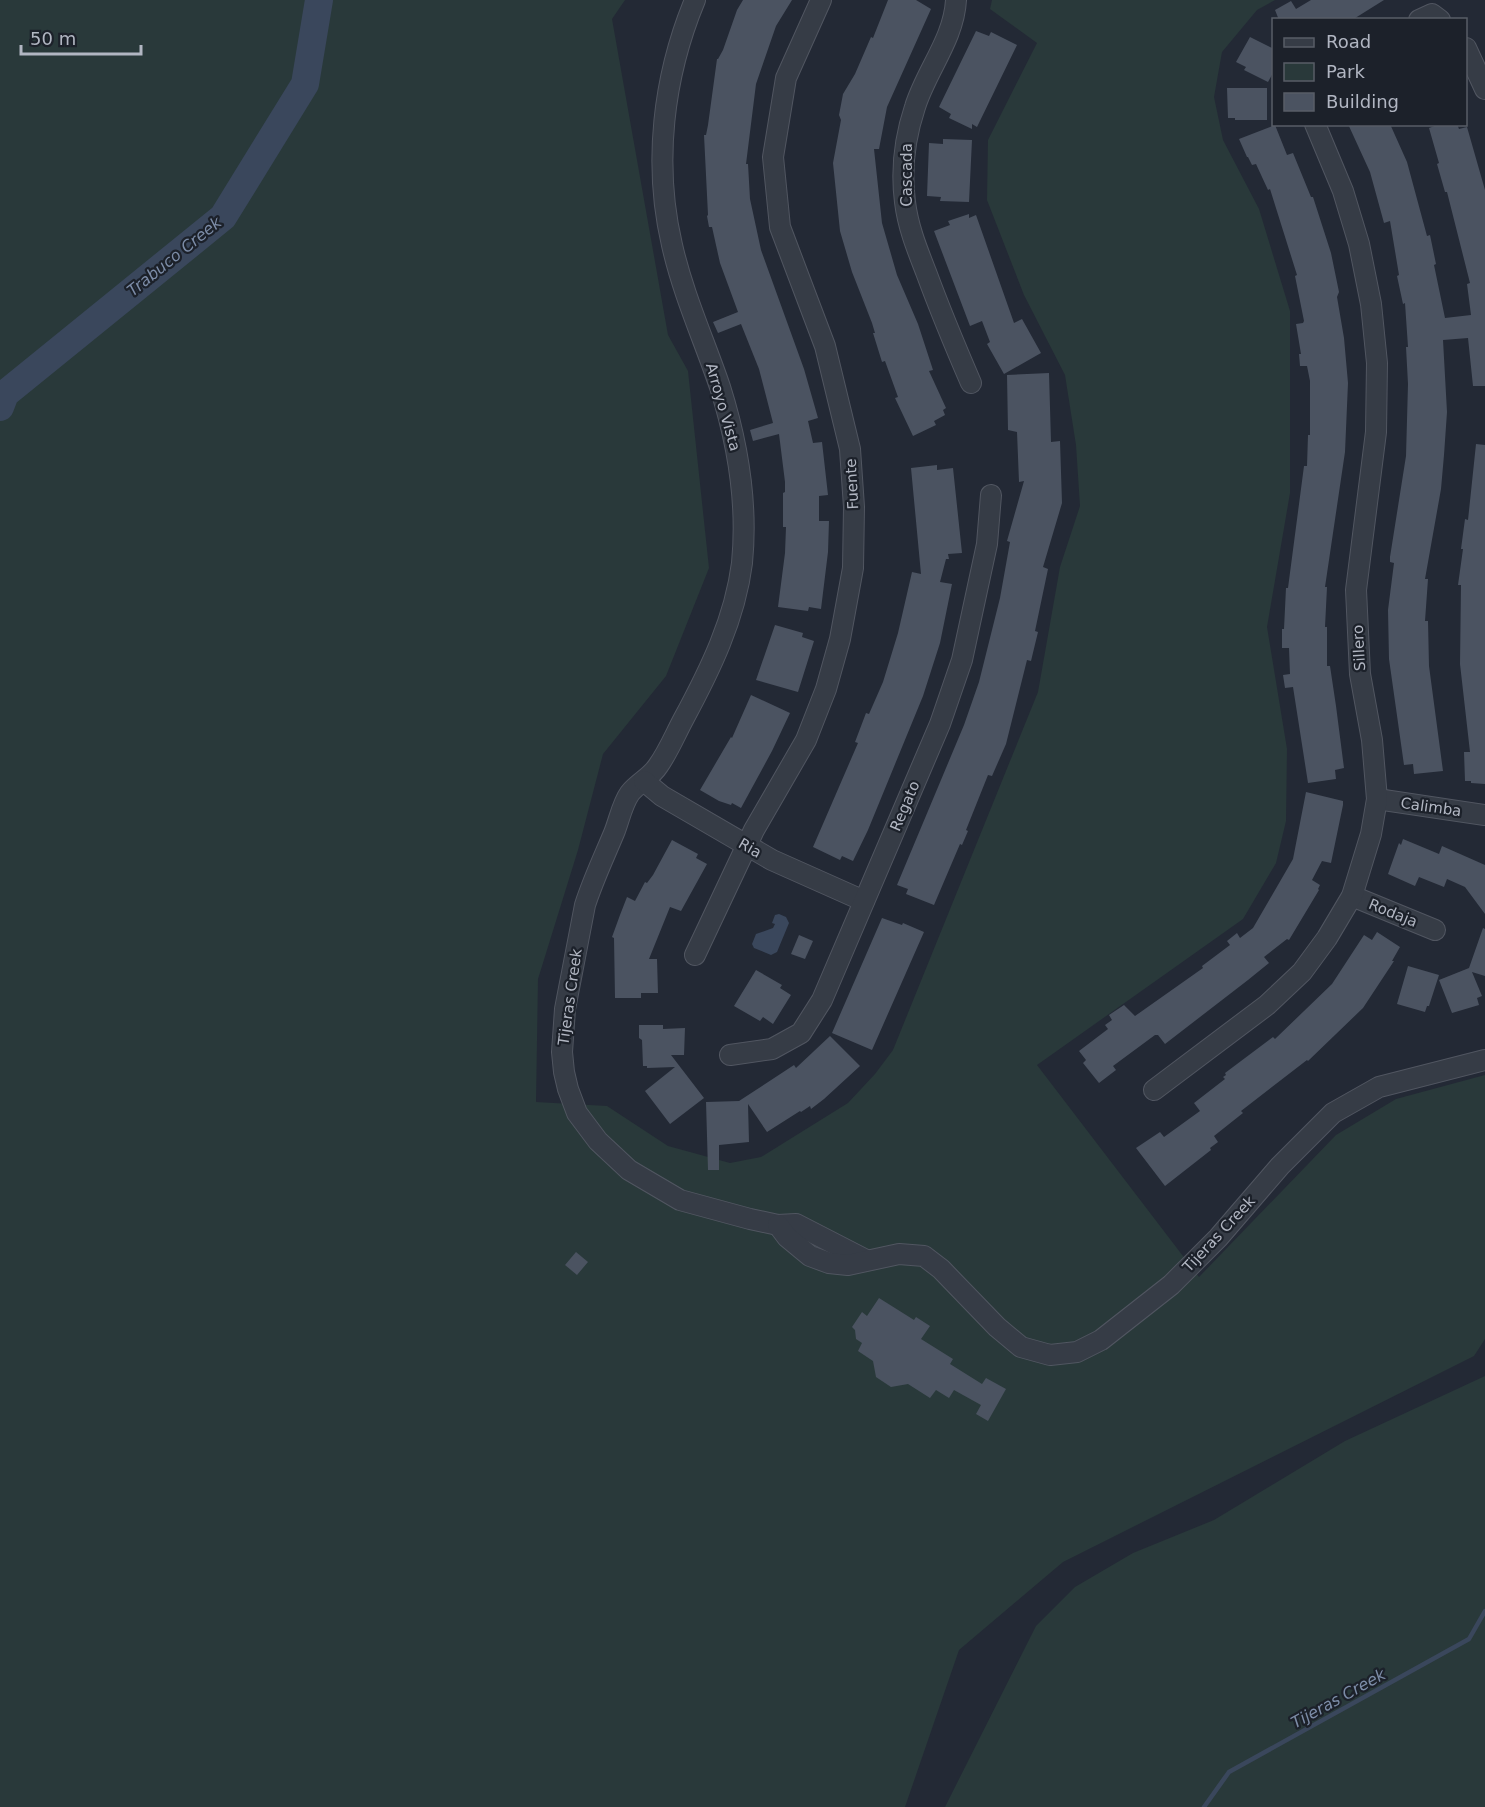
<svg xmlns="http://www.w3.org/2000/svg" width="1485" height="1807" font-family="'DejaVu Sans',sans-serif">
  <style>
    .green { fill: #29393a }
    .water { fill: #3a475c }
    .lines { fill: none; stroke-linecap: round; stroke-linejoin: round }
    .stream { stroke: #3a475c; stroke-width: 4.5 }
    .river { stroke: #3a475c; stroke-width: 28 }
    .building { fill: #4b5361 }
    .minor-casing { stroke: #515661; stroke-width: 22 }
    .minor { stroke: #363c46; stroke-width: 20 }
    .labels { text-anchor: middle; stroke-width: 4.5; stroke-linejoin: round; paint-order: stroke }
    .street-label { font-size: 15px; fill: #b1b6c2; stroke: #1c212a }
    .water-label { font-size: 16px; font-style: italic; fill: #7c8ca7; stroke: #1c212a }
  </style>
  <rect width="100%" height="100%" fill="#232935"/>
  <!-- green -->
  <g class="green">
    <polygon points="0,0 625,0 612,19 668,335 688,371 709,568 666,676 603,754 578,850 538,979 536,1102 607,1106 668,1146 730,1163 761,1157 848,1103 875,1074 893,1050 1038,692 1060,567 1080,506 1076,445 1065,375 1024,295 987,200 988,140 1037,43 990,9 992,0 1275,0 1257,10 1222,52 1214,97 1223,140 1259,209 1290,311 1290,493 1267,627 1287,749 1286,821 1276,863 1243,919 1037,1065 1199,1277 1336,1135 1396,1099 1485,1075 1485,1339 1474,1356 1063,1562 959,1650 905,1807 0,1807"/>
    <polygon points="1485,1376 1485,1807 945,1807 1036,1626 1075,1587 1133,1553 1214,1520 1345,1441"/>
  </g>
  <!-- water -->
  <polygon class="water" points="779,914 786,917 789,923 777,952 771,955 754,948 752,944 756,934 773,928 775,924 772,923 775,915"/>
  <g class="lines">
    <!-- stream -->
    <polyline class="stream" points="1204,1807 1229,1772 1469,1639 1485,1611"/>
    <!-- river -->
    <polyline class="river" points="0,407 5,394 223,217 305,84 319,0"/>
  </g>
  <!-- building -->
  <g class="building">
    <polygon points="743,0 792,0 776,26 756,84 746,164 748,164 750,199 761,250 804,369 818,418 808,421 813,443 822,442 828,495 819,496 819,521 829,521 828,552 821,609 809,607 808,611 778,607 785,553 786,527 783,527 783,493 785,492 785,482 779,434 753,441 750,430 773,423 759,369 741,324 718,333 713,322 738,312 720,263 712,227 709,227 707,216 708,215 704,135 706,135 708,125 717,59 718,59 723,50 737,10"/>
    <polygon points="888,0 916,0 931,9 887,107 879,149 874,149 882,223 897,275 918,324 933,370 929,371 946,408 943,410 945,415 934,421 936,425 913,436 895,398 898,397 885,361 882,362 873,333 875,333 872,323 852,272 840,231 833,163 841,120 839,115 843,94 855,74 871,37 873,38"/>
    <polygon points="1311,0 1384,0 1352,20 1279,20 1275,10 1291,1 1296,9"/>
    <polygon points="976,31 989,36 991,32 1017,45 977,127 972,124 972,129 949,118 951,114 939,107"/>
    <polygon points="1250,37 1274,49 1274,71 1268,82 1244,70 1246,67 1236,62"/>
    <polygon points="1227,88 1267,88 1267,120 1235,120 1235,118 1228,118"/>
    <polygon points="1348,124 1390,124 1407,162 1427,236 1430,235 1436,264 1434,265 1445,318 1471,315 1467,284 1470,283 1447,192 1445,192 1437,164 1439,163 1429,128 1440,124 1457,124 1459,129 1467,127 1485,190 1485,386 1473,386 1468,338 1443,340 1447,412 1444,455 1441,489 1425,579 1428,579 1425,621 1428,621 1429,666 1443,771 1414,774 1413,764 1404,765 1389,659 1388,610 1394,563 1390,562 1390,557 1406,456 1408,384 1406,347 1408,347 1405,303 1403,304 1397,276 1399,275 1390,221 1384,223 1370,172"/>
    <polygon points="1275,125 1287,155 1293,153 1311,197 1313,197 1331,253 1339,292 1337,297 1344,338 1348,383 1345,452 1325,587 1327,587 1325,627 1327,627 1327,666 1330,666 1336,706 1344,768 1335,770 1336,779 1308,783 1293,687 1285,688 1283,675 1290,674 1289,648 1282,648 1282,629 1284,629 1286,588 1288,588 1304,466 1307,466 1308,435 1310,435 1310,381 1307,366 1300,366 1299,354 1301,354 1296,324 1303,323 1304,321 1295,276 1297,275 1270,189 1268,190 1256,164 1252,165 1248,157 1247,157 1239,139"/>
    <polygon points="943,139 972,140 969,202 940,201 941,197 927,196 929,143 943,144"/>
    <polygon points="969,214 969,218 976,215 1014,323 1022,319 1041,353 1004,374 987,344 990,342 982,321 970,326 934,231 950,225 948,221"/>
    <polygon points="1049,373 1051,442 1060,441 1062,503 1043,567 1048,569 1035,631 1038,632 1031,661 1027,660 1006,744 992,776 988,775 966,830 968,831 962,845 960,844 934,905 906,894 908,889 897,885 964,725 979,682 1000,598 1010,542 1007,541 1024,481 1019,482 1017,432 1008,430 1007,375"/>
    <polygon points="1476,444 1485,445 1485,784 1471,783 1471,781 1465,781 1464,752 1470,752 1460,664 1461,585 1458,585 1463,549 1461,549 1465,519 1468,520"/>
    <polygon points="937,465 937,470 953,468 962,553 948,554 949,559 946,559 940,582 952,584 940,643 923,696 868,830 853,861 842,856 840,860 813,847 858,743 855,742 866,713 869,714 883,682 898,633 912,572 921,574 911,468"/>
    <polygon points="775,625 803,633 802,637 814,641 798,692 756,680"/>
    <polygon points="751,695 790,713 772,751 741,808 732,803 731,805 719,801 700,790 731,737 732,738"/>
    <polygon points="1306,792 1343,801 1343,805 1331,863 1322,861 1312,880 1320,885 1318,889 1319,890 1289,940 1287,939 1264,957 1269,963 1248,980 1165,1044 1158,1035 1155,1035 1113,1066 1116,1070 1099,1083 1083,1063 1086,1060 1079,1051 1108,1029 1105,1025 1112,1020 1109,1015 1124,1005 1135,1016 1203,968 1202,966 1230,945 1227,941 1237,933 1240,938 1253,928 1293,859"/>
    <polygon points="1403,839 1439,854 1442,846 1485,865 1485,914 1465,887 1447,879 1444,887 1419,877 1415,886 1388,874 1399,843 1401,845"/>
    <polygon points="672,840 698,854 696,858 707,864 681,911 670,907 649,959 657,959 658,993 641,993 641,998 615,998 614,938 612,937 620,915 627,897 635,901 645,882 647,883 653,875"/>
    <polygon points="882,918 902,925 903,923 924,932 872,1050 832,1033"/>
    <polygon points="1483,928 1485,929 1485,976 1472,972 1482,996 1477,998 1479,1005 1452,1013 1439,980 1469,968"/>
    <polygon points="1377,932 1400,947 1392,961 1394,961 1363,1008 1308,1061 1307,1060 1241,1111 1243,1113 1214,1136 1218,1142 1210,1148 1211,1150 1165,1186 1136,1148 1160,1132 1164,1137 1200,1111 1194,1103 1225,1079 1223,1077 1226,1075 1225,1073 1273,1037 1275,1039 1332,984 1364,935 1372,940"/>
    <polygon points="799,935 813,941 805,959 791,954"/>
    <polygon points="1408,966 1439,975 1429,1006 1427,1006 1425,1012 1397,1004"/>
    <polygon points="756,970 782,985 780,988 791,995 773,1024 763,1017 760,1021 734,1006"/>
    <polygon points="639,1025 663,1025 663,1029 685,1028 684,1055 671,1055 704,1098 670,1124 645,1091 675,1067 647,1068 647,1066 643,1066 642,1040 639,1038"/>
    <polygon points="830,1036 860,1066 824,1099 811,1109 810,1106 801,1112 800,1111 767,1132 748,1104 749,1142 719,1145 719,1170 708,1170 706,1102 739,1101 794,1065 796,1068"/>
    <polygon points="576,1252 588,1262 577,1275 565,1265"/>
    <polygon points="879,1298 914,1320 916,1317 930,1326 921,1339 953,1359 950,1364 982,1384 986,1378 1006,1389 988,1421 976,1414 981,1405 954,1390 949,1398 936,1390 930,1398 908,1384 891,1387 876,1377 873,1361 858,1351 862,1343 856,1339 855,1330 852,1327 862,1312 867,1316"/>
  </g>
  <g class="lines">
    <!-- minor casing -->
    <g class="minor-casing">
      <g id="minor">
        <path d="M 695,0 C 663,77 653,164 672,245 C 683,294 704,340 720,387 C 738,444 748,502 742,563 C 735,619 710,670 683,720 C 675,735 668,752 658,766 C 651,777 638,783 630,793 C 622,804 619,821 614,833 C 604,857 593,880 585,905 L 565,1009 L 562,1052 L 564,1072 L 568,1089 L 577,1113 L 598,1141 L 629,1170 L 680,1200 L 750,1219 L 778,1225 L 796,1224 L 866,1260"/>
        <path d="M 956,0 C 954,39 926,71 915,107 C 905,137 901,171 905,202 C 908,227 917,249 926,272 C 940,310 955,346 971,383"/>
        <polyline points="1419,20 1432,14 1440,20"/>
        <polyline points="1466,48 1485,89"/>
        <polyline points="644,781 662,796 772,860 864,901"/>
        <polyline points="1377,799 1485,815"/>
        <polyline points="1352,896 1435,930"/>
        <polyline points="695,955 754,830 806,740 826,689 840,639 853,568 854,507 850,449 825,346 780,227 773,157 786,78 821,0"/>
        <polyline points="730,1055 772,1049 801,1033 822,1000 940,724 962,660 987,544 991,495"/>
        <polyline points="1154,1090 1267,1005 1302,972 1327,938 1352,896 1371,834 1377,799 1372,740 1360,674 1356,590 1376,432 1377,363 1371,304 1359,244 1343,191 1315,124"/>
        <polyline points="778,1225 787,1237 810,1256 829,1263 848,1265 899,1254 924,1256 941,1269 997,1327 1021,1347 1050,1355 1077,1352 1101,1340 1171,1285 1218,1238 1280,1166 1333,1113 1379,1087 1485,1060"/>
      </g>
    </g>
    <!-- minor -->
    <use href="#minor" class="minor"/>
  </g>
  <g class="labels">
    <!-- street labels -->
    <g class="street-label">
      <text transform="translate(907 175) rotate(-90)" y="5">Cascada</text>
      <text transform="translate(723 407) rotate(74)" y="5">Arroyo Vista</text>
      <text transform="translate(852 484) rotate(-93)" y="5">Fuente</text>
      <text transform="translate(1359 648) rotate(-93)" y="5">Sillero</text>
      <text transform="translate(905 806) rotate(-67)" y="5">Regato</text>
      <text transform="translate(1431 807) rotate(8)" y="5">Calimba</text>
      <text transform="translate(750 848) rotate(30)" y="5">Ria</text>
      <text transform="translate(1393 913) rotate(22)" y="5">Rodaja</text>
      <text transform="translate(570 997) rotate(-82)" y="5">Tijeras Creek</text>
      <text transform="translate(1219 1234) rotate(-47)" y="5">Tijeras Creek</text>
    </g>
    <!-- water labels -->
    <g class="water-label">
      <text transform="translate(174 256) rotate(-39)" y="6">Trabuco Creek</text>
      <text transform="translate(1338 1698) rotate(-29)" y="6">Tijeras Creek</text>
    </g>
  </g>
  <!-- legend -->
  <rect x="1272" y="18" width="195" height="108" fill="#1c212a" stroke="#585d67" stroke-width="1.5"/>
  <rect x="1284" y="38" width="30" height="9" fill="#363c46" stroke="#585d67" stroke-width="1.5"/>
  <text x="1326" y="48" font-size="18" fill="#b1b6c2">Road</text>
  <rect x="1284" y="63" width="30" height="18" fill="#29393a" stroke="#585d67" stroke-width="1.5"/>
  <text x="1326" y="78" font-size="18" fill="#b1b6c2">Park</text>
  <rect x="1284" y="93" width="30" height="18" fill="#4b5361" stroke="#585d67" stroke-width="1.5"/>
  <text x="1326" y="108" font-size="18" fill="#b1b6c2">Building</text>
  <!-- scale -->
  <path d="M21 45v9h120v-9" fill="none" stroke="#b1b6c2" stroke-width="3"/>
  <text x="30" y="45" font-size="18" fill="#b1b6c2" stroke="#1c212a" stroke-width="4.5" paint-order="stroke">50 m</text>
</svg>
